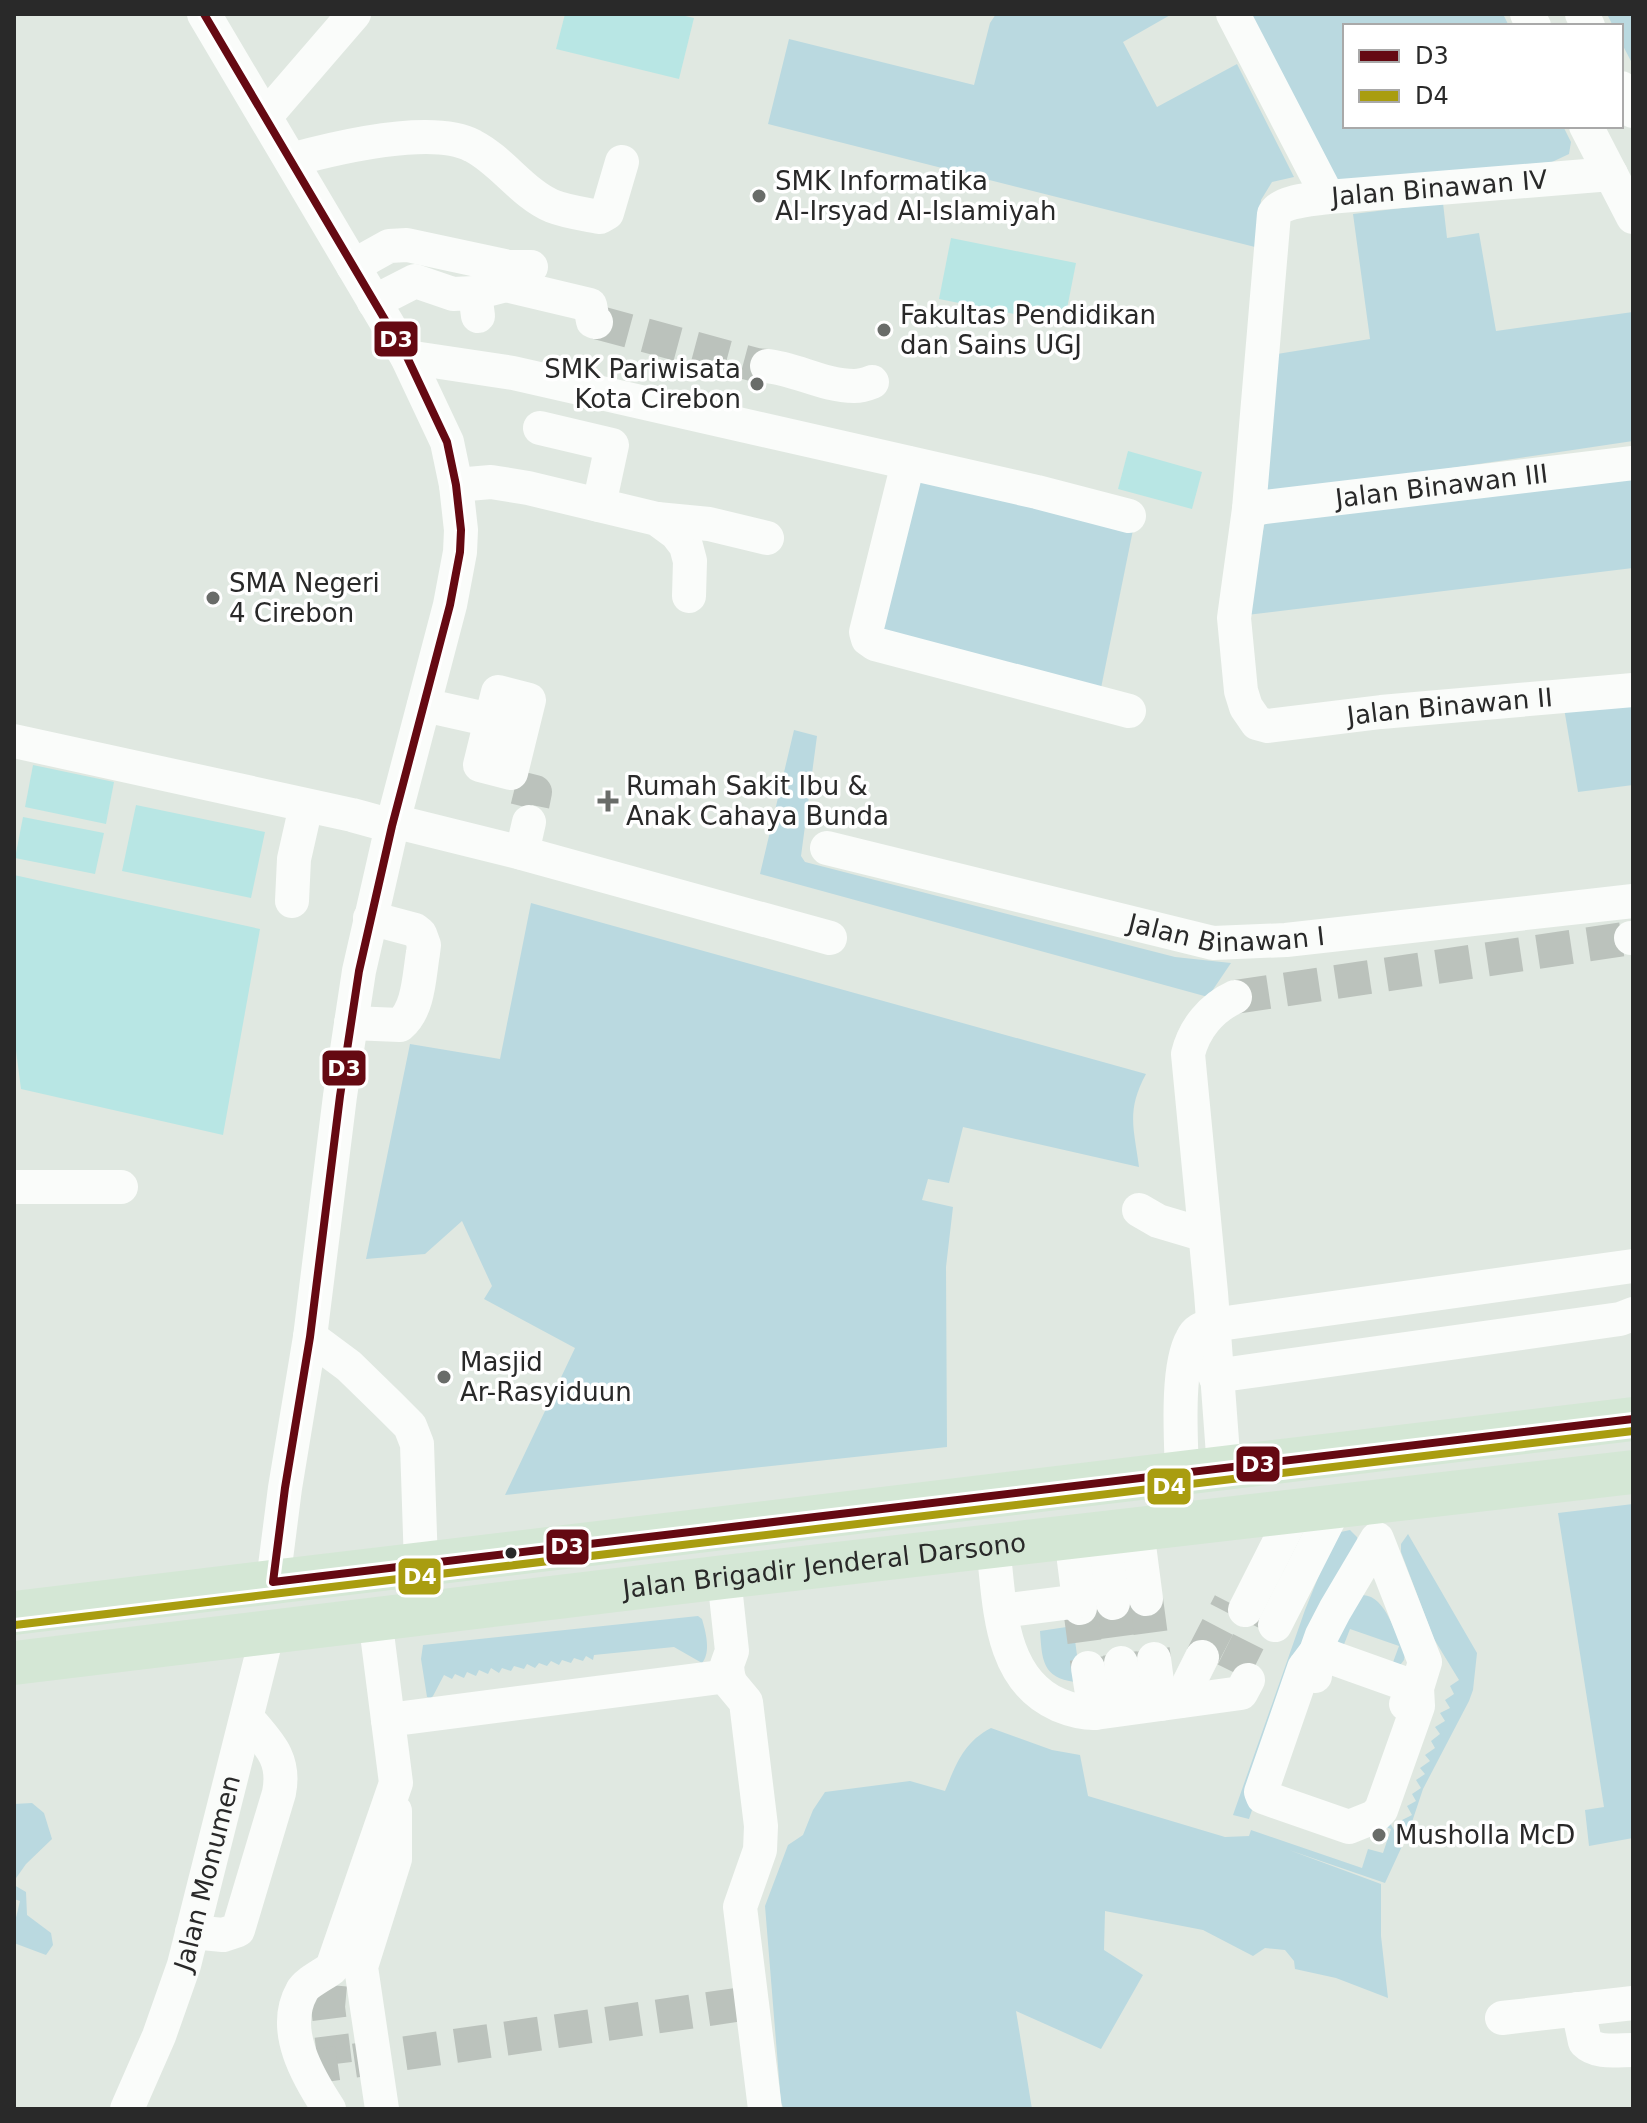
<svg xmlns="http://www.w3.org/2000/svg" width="1647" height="2123" font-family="'DejaVu Sans',sans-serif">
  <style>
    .green { fill: #bad9e0 }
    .pitch { fill: #b8e6e4 }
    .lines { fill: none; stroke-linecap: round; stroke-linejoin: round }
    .minor-tunnel { stroke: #bbc2bc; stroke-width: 34; stroke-dasharray: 34 17; stroke-linecap: butt }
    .minor { stroke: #fafcfa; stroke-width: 34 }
    .highway { stroke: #d4e7d5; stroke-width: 44 }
    .bus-1-casing { stroke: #fff; stroke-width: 14 }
    .bus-2-casing { stroke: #fff; stroke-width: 14 }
    .bus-1 { stroke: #650912; stroke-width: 8 }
    .bus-2 { stroke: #a99d10; stroke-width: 8 }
    .poi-dot { fill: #696c69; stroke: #fff; stroke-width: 3 }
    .bus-dot { fill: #292929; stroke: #fff; stroke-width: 3 }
    .labels { text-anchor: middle; stroke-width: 7; stroke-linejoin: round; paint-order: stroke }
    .poi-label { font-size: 26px; fill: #292929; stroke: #fff; text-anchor: start }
    .street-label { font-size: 26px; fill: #292929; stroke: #fff }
    .line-badge { stroke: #fff; stroke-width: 3 }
    .badge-label { font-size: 22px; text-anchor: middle; font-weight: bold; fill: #fff }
  </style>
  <rect width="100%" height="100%" fill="#e0e8e1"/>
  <!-- green -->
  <g class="green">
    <polygon points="996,14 1172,14 1123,42 1157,107 1237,64 1294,177 1272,182 1261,200 1255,247 768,124 789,39 974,85 990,23"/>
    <polygon points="1249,14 1503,14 1509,26 1345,26 1345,126 1563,126 1571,142 1569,154 1552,162 1341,183 1333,178"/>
    <polygon points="1607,14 1633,14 1633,65 1621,42 1621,26 1613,26"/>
    <polygon points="1443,203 1447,238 1479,233 1496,331 1633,312 1633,441 1296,491 1263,492 1277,354 1370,339 1353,214"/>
    <polygon points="912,468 1134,525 1100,693 881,635"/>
    <polygon points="1633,478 1633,568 1247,615 1264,525 1275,518"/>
    <polygon points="1633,701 1633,785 1578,792 1564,708"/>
    <polygon points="794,730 817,736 801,856 805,862 1175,957 1231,963 1208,997 760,874"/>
    <path d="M 531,903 L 1146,1074 C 1126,1111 1134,1128 1139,1167 L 963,1127 L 949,1183 L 928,1179 L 922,1200 L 953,1207 L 946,1267 L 947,1447 L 505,1495 L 575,1348 L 484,1299 L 492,1286 L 462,1221 L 425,1254 L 366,1259 L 410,1044 L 500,1059 Z"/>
    <polygon points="1633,1504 1633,1838 1589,1846 1585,1810 1604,1807 1558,1513"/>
    <polygon points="1350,1530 1357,1537 1360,1547 1300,1657 1292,1655 1277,1696 1256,1798 1249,1819 1233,1815 1305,1610 1336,1533"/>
    <path d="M 1408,1534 L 1477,1653 L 1473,1690 L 1469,1701 L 1423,1789 L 1409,1831 L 1385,1883 L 1289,1850 L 1381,1884 L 1381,1936 L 1388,1998 L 1336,1978 L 1295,1969 L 1294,1961 L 1285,1950 L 1265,1948 L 1253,1956 L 1203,1930 L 1105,1911 L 1104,1950 L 1143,1975 L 1101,2049 L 1016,2011 L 1032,2109 L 784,2109 L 781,2103 L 765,1906 L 788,1845 L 803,1835 L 813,1810 L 825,1792 L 910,1781 L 945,1791 C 956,1764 964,1742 991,1728 L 1052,1750 L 1080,1755 L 1088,1796 L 1225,1837 L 1249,1836 L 1251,1830 L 1362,1868 L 1368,1849 L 1383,1853 L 1391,1829 L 1377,1824 L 1387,1818 L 1397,1835 L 1406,1829 L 1402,1820 L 1412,1815 L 1407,1806 L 1416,1801 L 1412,1794 L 1421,1788 L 1416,1780 L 1425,1774 L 1420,1768 L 1430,1761 L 1425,1755 L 1435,1748 L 1431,1741 L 1440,1734 L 1435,1727 L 1445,1721 L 1440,1713 L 1450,1708 L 1445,1700 L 1454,1694 L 1450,1686 L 1459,1680 L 1434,1639 L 1401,1552 L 1401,1544 Z"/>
    <path d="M 1363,1595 C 1386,1596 1396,1636 1405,1654 L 1404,1660 L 1401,1664 L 1392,1665 L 1399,1646 L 1350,1629 L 1343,1647 L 1336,1639 Z"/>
    <path d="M 698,1616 L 702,1619 C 706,1633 711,1652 702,1663 L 674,1647 L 594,1655 L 593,1660 L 586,1656 L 583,1661 L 574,1658 L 571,1663 L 562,1660 L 559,1665 L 551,1661 L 547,1666 L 539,1663 L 535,1668 L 527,1664 L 524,1669 L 514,1666 L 511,1671 L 502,1668 L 499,1673 L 491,1668 L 488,1674 L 479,1670 L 476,1676 L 467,1672 L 464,1678 L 455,1674 L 452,1679 L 444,1675 L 433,1696 L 431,1698 L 427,1697 L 421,1659 L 423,1645 Z"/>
    <path d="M 1073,1626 L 1080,1677 L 1075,1682 C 1042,1678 1042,1659 1040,1631 Z"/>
    <polygon points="32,1803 44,1813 52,1839 26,1864 14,1881 14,1804"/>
    <polygon points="14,1885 26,1892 27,1915 51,1933 53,1945 46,1955 14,1943 14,1926 20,1901 14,1899"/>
  </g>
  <!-- pitch -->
  <g class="pitch">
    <polygon points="565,14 676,14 694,18 679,79 556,49"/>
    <polygon points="951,238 1076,263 1064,324 939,299"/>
    <polygon points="1128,451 1202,472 1192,509 1118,489"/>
    <polygon points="33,765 114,782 106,824 25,807"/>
    <polygon points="136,805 265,832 251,898 122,871"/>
    <polygon points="23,817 104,833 95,874 15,858"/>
    <polygon points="14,875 260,929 223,1135 21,1089 14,1036"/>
  </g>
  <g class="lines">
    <!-- minor-tunnel -->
    <g class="minor-tunnel">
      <polyline points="596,322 756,365 767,366"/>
      <polyline points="515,787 535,792 529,822"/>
      <polyline points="1235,997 1631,938"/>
      <polyline points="1146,1599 1154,1659"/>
      <polyline points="1113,1603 1121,1663"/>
      <polyline points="1080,1608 1088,1668"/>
      <polyline points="1202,1657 1230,1603"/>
      <polyline points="1233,1672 1260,1618"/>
      <polyline points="330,1985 328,2007 335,2064"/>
      <polyline points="304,2068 736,2005"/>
    </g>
    <!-- minor -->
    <g class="minor">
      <polyline points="204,14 407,357 447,442 456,485 461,530 460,552 450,605 392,826 359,971 340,1096 310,1337 285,1488 273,1582"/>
      <path id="s1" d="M 1233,14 L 1328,197 L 1611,174"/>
      <polyline points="1527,14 1534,26"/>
      <polyline points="1582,14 1588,26"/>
      <polyline points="1621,88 1633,111"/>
      <polyline points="266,116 354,14"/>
      <polyline points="1586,126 1633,217"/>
      <path d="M 291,160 C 335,148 433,124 473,146 C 502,161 522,193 552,206 C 567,212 584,214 600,217 L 607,213 L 622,162"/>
      <path id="s2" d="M 1328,197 C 1312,200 1283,200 1274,214 L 1249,509 L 1234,618 L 1241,691 L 1246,707 L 1257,723 L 1268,726 L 1381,712 L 1633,690"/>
      <polyline points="353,266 389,246 407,245 509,267 531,267"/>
      <polyline points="475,293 506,285 590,305 593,321 596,322"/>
      <polyline points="374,302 415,281 453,294 475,293 478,316"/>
      <polyline points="407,357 513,373 1037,492 1129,516"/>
      <path d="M 767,366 C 796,369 824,386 854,386 C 860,386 867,384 872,382"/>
      <polyline points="540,428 612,445 599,505"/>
      <polyline points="908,463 866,632 868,639 875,644 1129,711"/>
      <polyline points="456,485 491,482 528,488 657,519 676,533 686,546 690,561 689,596"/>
      <path id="s3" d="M 1249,509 L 1633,463"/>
      <polyline points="657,519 709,524 767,538"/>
      <polyline points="424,705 491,720 498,692 529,700 511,773 480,765 491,720"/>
      <polyline points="14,741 352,815 392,826"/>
      <polyline points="393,821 522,853 830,938"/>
      <path id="s4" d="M 827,848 L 1213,943 L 1286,940 L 1633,901"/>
      <polyline points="522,853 529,822"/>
      <polyline points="292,901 294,859 306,806"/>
      <polyline points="1631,938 1633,938"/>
      <path d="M 351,1023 L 400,1025 C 419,1009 419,976 423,953 L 424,945 L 420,934 L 415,930 L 370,918"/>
      <polyline points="14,1187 121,1187"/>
      <polyline points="1139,1210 1158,1221 1205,1235"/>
      <polyline points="310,1337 349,1366 390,1406 410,1426 417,1444 421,1565"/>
      <polyline points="1215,1376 1620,1319 1633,1314"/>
      <path d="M 1224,1468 L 1211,1293 L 1188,1054 C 1194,1029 1211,1008 1235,997"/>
      <path d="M 1182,1473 C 1181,1440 1176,1367 1192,1339 C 1196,1330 1203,1328 1212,1325 L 1633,1266"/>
      <polyline points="1137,1530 1146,1599"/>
      <polyline points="1104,1533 1113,1603"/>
      <polyline points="1071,1537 1080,1608"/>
      <polygon points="1377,1539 1425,1662 1417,1688 1418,1706 1381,1810 1374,1817 1349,1827 1263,1797 1261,1792 1304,1668 1316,1652 1322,1635 1335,1610"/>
      <path d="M 993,1546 C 1000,1602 998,1679 1059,1705 C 1071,1710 1081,1713 1095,1713 L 1241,1693 L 1248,1680"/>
      <polyline points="724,1577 732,1651 727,1665 728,1676 731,1684 746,1702 761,1826 760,1850 740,1907 765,2109"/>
      <polyline points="1245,1610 1295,1511"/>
      <polyline points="1001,1611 1080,1601"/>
      <polyline points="1275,1625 1335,1507"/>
      <polyline points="1154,1659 1160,1704"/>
      <polyline points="1121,1663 1127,1708"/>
      <polyline points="1088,1668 1095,1713"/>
      <polyline points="1315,1676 1316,1652 1417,1688 1406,1704"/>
      <polyline points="1180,1701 1202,1657"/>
      <polyline points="388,1720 728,1676"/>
      <path d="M 192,1932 L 223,1935 L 238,1930 L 279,1793 C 286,1758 268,1743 247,1718"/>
      <path d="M 1578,2009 L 1585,2042 C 1597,2054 1617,2050 1633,2050"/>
      <polyline points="1502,2018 1633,2003"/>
      <path id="s5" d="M 127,2109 L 159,2036 L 184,1965 L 268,1631"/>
      <path d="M 329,2109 C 308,2077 280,2030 302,1991 C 306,1983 323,1975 332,1968 L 396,1783 L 375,1618"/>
      <polyline points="382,2109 361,1967 395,1859 395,1811"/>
    </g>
    <!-- highway -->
    <g class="highway">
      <polyline points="14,1613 1633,1419"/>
      <path id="s6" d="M 14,1663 L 724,1577 L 1633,1472"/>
    </g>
    <!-- bus-1 casing -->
    <g class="bus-1-casing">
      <polyline id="bus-1" points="204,14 407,357 447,442 456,485 461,530 460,552 450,605 392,826 359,971 340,1096 310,1337 285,1488 273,1582 1633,1419"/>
    </g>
    <!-- bus-2 casing -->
    <g class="bus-2-casing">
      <polyline id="bus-2" points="15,1625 1633,1431"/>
    </g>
    <!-- bus-1 -->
    <use href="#bus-1" class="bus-1"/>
    <!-- bus-2 -->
    <use href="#bus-2" class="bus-2"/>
  </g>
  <!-- markers -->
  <g class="poi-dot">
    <circle cx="759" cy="196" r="8"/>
    <circle cx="884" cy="330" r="8"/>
    <circle cx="757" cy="384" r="8"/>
    <circle cx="213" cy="598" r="8"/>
    <path d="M604 789h8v8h8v8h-8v8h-8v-8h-8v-8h8z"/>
    <circle cx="444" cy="1377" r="8"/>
    <circle cx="1379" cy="1835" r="8"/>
  </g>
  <circle class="bus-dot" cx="511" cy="1553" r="7"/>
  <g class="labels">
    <!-- poi labels -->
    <g class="poi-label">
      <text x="775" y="190">SMK Informatika<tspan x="775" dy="30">Al-Irsyad Al-Islamiyah</tspan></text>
      <text x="900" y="324">Fakultas Pendidikan<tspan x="900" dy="30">dan Sains UGJ</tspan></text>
      <text x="741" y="378" text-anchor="end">SMK Pariwisata<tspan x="741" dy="30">Kota Cirebon</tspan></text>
      <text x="229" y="592">SMA Negeri<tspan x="229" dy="30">4 Cirebon</tspan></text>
      <text x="626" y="795">Rumah Sakit Ibu &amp;<tspan x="626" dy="30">Anak Cahaya Bunda</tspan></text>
      <text x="460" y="1371">Masjid<tspan x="460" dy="30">Ar-Rasyiduun</tspan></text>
      <text x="1395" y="1844">Musholla McD</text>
    </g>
    <!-- street labels -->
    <g class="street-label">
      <text dy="9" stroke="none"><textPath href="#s1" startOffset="318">Jalan Binawan IV</textPath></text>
      <text dy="9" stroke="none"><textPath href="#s3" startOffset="194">Jalan Binawan III</textPath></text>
      <text dy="9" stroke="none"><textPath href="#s2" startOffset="768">Jalan Binawan II</textPath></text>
      <text dy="9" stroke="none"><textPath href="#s4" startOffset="410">Jalan Binawan I</textPath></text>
      <text dy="9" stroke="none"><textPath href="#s6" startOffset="816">Jalan Brigadir Jenderal Darsono</textPath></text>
      <text dy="9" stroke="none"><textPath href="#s5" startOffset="250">Jalan Monumen</textPath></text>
    </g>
  </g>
  <g class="line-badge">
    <rect x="373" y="320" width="46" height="38" rx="8" fill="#650912"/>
    <rect x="321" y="1049" width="46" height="38" rx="8" fill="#650912"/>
    <rect x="1235" y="1445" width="46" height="38" rx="8" fill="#650912"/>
    <rect x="1146" y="1467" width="46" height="39" rx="8" fill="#a99d10"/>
    <rect x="545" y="1528" width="45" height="38" rx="8" fill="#650912"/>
    <rect x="397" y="1557" width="45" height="39" rx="8" fill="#a99d10"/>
  </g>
  <g class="badge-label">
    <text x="396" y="347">D3</text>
    <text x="344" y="1076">D3</text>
    <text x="1258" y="1472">D3</text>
    <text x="1169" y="1494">D4</text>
    <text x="567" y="1554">D3</text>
    <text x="420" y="1584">D4</text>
  </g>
  <!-- border -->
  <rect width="1647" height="2123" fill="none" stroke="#292929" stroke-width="32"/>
  <!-- legend -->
  <rect x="1343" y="24" width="280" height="104" fill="#ffffff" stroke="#a9a9a9" stroke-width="2"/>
  <rect x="1359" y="50" width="40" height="12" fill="#650912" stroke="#a9a9a9" stroke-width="2"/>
  <text x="1415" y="64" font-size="24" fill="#292929">D3</text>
  <rect x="1359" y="90" width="40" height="12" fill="#a99d10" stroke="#a9a9a9" stroke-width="2"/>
  <text x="1415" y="104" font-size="24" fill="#292929">D4</text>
</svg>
